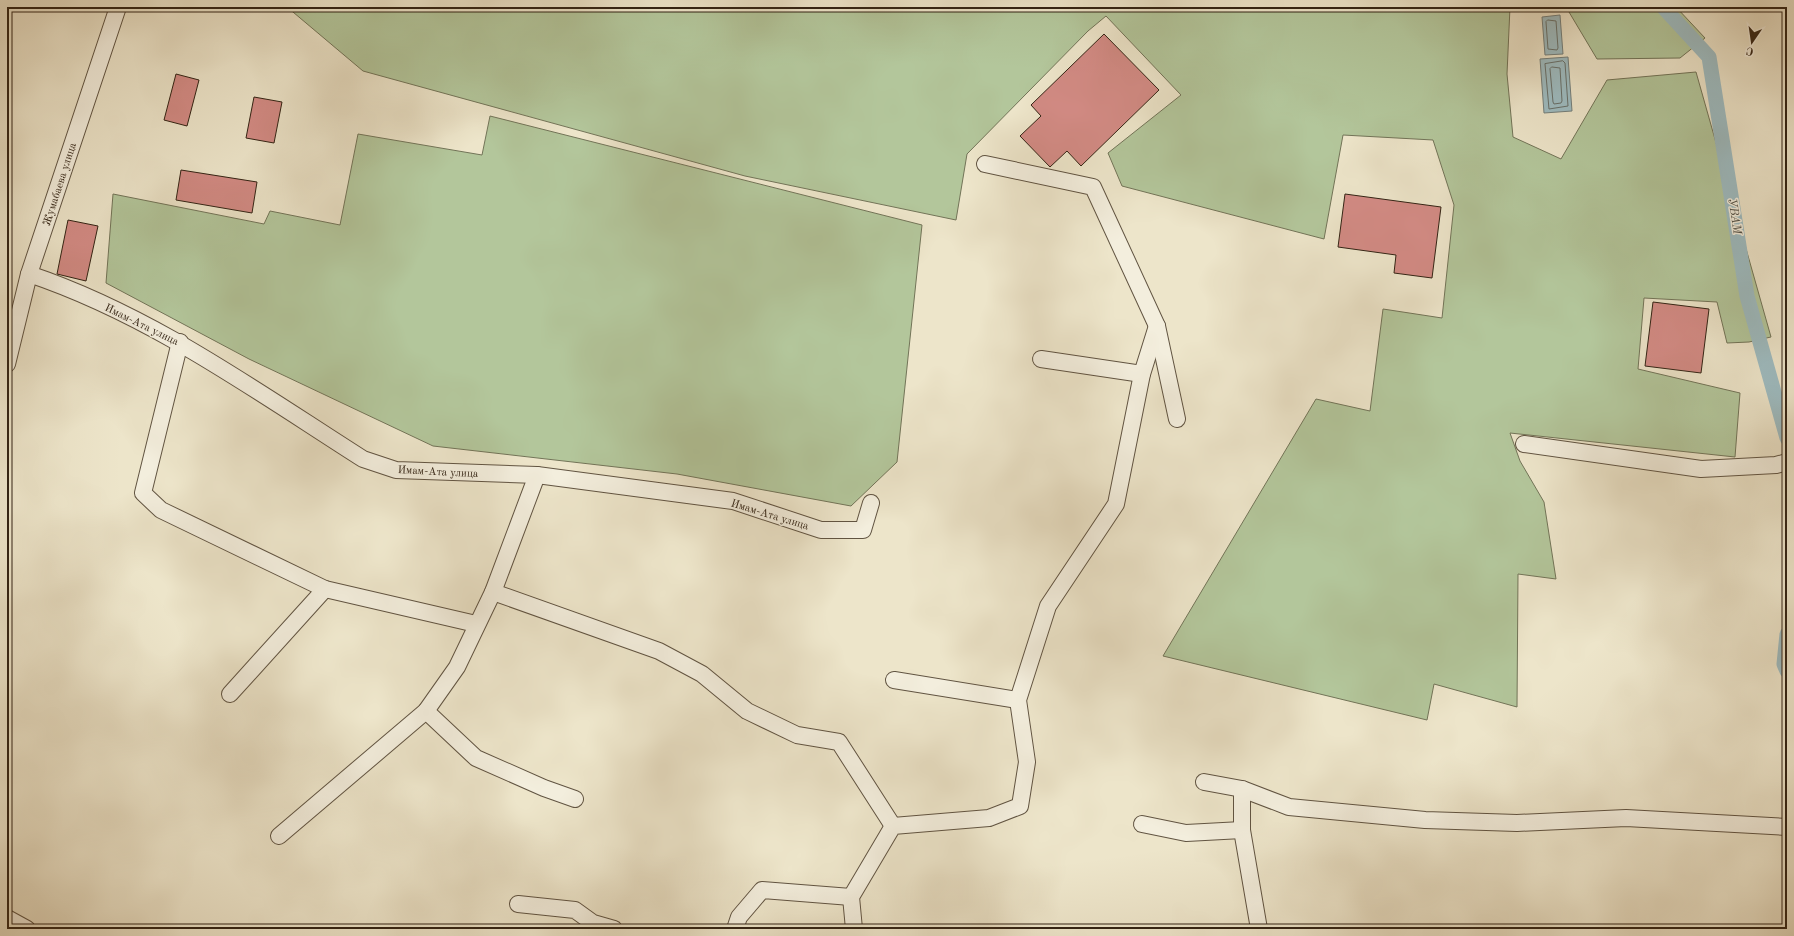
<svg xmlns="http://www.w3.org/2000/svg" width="1794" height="936" font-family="'Old Standard TT',serif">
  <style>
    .green { fill: #b3c69b; stroke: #727458 }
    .water { fill: #9ebcc1; stroke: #737f7c }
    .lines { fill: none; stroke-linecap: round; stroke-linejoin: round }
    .shore { stroke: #68706a; stroke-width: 1 }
    .canal { stroke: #9ebcc1; stroke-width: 15 }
    .building { fill: #d38b85; stroke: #322314 }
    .minor-casing { stroke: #615442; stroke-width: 18 }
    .minor { stroke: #f3eedd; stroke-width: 16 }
    .labels { text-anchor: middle; stroke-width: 3; stroke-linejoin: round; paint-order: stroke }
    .street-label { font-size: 11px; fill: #322314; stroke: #f3eedd }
    .water-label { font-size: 12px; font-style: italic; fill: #525148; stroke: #f3eedd }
  </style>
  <rect width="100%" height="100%" fill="#ede5ca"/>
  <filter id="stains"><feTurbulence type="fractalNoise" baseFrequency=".005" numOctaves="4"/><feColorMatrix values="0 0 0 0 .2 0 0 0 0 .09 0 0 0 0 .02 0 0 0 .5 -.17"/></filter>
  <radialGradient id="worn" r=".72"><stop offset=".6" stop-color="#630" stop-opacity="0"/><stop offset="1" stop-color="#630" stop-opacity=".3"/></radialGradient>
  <g class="green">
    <polygon points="287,7 1510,7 1507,74 1513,137 1561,159 1607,80 1696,72 1771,337 1749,342 1727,343 1717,302 1644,298 1638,369 1740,393 1735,457 1510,433 1520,461 1544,502 1556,579 1518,574 1517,707 1434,684 1427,720 1163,656 1316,399 1370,411 1383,309 1442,318 1454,205 1433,140 1343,135 1324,239 1122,186 1108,153 1181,95 1106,16 1088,31 967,154 956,220 745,176 363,71"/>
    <polygon points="1566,7 1676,7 1705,38 1680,58 1597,59"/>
    <polygon points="490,116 922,225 897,462 851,506 677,474 433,446 249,359 106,283 113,194 264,224 270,211 340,225 358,134 482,155"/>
  </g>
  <g class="water">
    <polygon points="1560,15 1563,54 1545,55 1542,17"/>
    <polygon points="1568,57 1572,111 1544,113 1540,59"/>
  </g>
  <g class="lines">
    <g class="shore">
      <polygon points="1548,20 1556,21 1558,48 1557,50 1548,49 1546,22"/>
      <polygon points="1563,61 1565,63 1568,106 1549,109 1545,64"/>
      <polygon points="1552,67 1560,68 1562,101 1561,103 1554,104 1553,102 1550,69"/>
    </g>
    <g class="canal">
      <polyline points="1663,7 1709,57 1747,296 1787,438"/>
      <polyline points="1787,634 1784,664 1787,671"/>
    </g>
  </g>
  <g class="building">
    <polygon points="1104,34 1159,90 1081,166 1067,151 1050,167 1020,136 1041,116 1031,105"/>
    <polygon points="176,74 199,80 187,126 164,120"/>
    <polygon points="254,97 282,102 274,143 246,138"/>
    <polygon points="181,170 257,182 252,213 176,200"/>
    <polygon points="1345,194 1441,207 1432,278 1394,273 1396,255 1338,247"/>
    <polygon points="68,220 98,226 86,281 57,274"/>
    <polygon points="1653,302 1709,309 1701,373 1645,366"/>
  </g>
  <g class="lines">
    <defs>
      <g id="minor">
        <polyline points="985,164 1093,187 1157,326 1177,419"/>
        <path d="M29,274C151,315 256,391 363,459L396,470L537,475L733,501L821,530H863L871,503"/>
        <polyline points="180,342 143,493 161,510 325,589 476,624"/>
        <polyline points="1041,359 1142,374"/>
        <polyline points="7,364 29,274 118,7"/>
        <polyline points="1524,444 1701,469 1776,465 1787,462"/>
        <polyline points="493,592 659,651 702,674 747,711 797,735 839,742 893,826"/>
        <polyline points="894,680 1018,700"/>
        <polyline points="230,694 325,589"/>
        <polyline points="426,711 476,758 544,788 575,799"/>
        <polyline points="1204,782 1242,789 1289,807 1425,820 1517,823 1626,818 1787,827"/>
        <polyline points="1242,789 1242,830 1259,929"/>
        <polyline points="1142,824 1186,833 1242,830"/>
        <polyline points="279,836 426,711 457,667 493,592 537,475"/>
        <polyline points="518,904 575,910 593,923 614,929"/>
        <polyline points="7,918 27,929"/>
        <polyline points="735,929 739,917 762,890 851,897"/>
        <polyline points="854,929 851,897 893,826 989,818 1020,806 1027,762 1018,700 1048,606 1116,504 1142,374 1157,326"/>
      </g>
    </defs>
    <use href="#minor" class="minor-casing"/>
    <use href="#minor" class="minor"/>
  </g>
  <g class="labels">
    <g class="street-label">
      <text transform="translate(59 184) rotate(-72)" y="4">Жумабаева улица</text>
      <text transform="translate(142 324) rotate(26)" y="4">Имам-Ата улица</text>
      <text transform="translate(438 471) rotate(3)" y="4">Имам-Ата улица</text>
      <text transform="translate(770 514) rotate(17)" y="4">Имам-Ата улица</text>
    </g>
    <g class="water-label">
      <text transform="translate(1735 216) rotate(81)" y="4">УВАМ</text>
    </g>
  </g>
  <rect width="1794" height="936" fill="none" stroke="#ede5ca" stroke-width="24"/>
  <rect x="8" y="8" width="1778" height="920" fill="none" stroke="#322314" stroke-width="2"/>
  <rect x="12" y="12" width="1770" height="912" fill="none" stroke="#322314"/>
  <g transform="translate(1752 42) rotate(193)" stroke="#f3eedd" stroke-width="3" paint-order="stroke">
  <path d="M0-3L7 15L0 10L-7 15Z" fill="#322314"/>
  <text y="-6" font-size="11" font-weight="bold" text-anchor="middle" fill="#322314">С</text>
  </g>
  <rect width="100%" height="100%" filter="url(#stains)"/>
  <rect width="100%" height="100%" fill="url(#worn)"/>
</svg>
